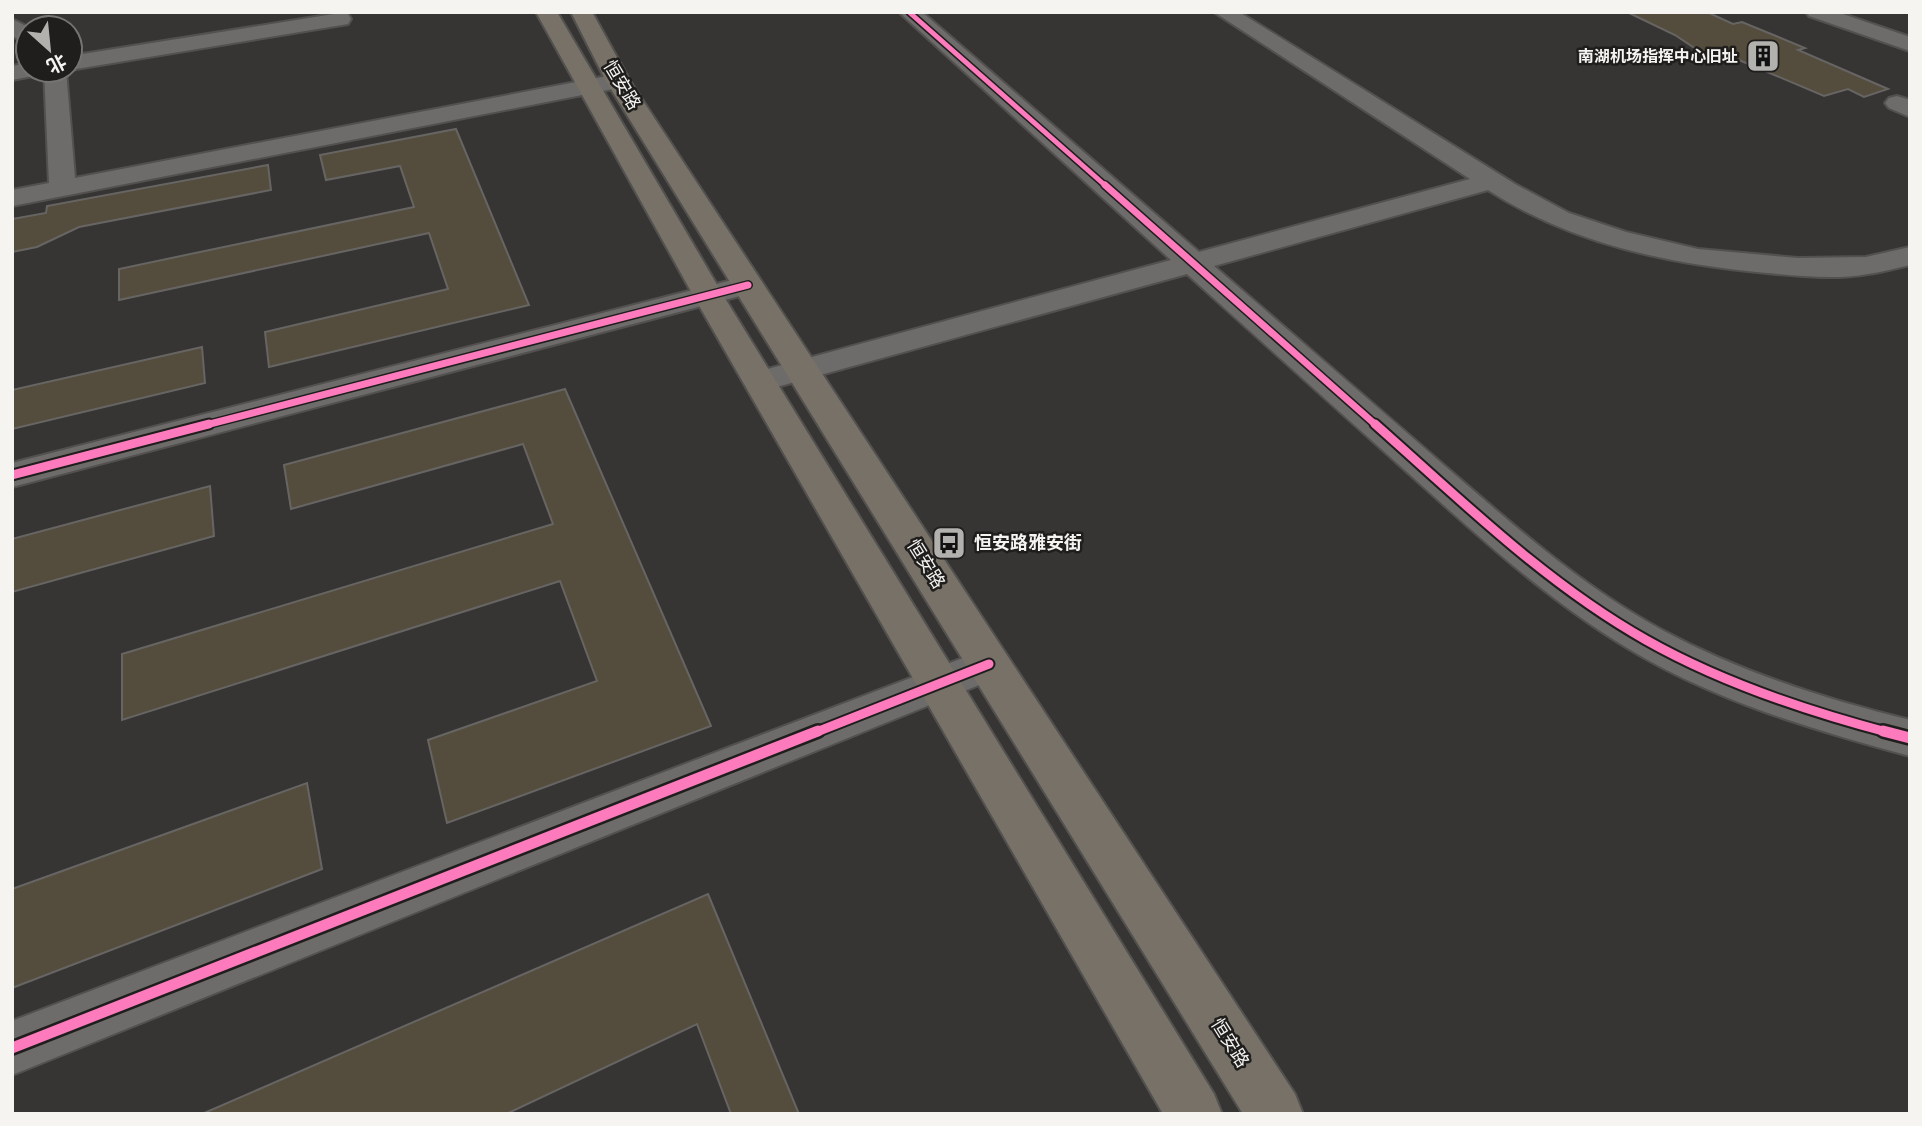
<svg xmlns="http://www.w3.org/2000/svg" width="1922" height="1126" font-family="'PT Serif','Noto Sans SC',serif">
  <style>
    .building { fill: #544d3d; stroke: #676563; stroke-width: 2 }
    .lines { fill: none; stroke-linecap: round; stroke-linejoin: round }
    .minor-casing { stroke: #52514f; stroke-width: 4 }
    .major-casing { stroke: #52514f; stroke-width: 4 }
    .minor { fill: #6e6c6a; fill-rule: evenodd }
    .major { fill: #777167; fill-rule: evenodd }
    .cycleway-far3-casing { stroke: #1f1e1c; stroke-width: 8 }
    .cycleway-far2-casing { stroke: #1f1e1c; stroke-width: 10 }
    .cycleway-far1-casing { stroke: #1f1e1c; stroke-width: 13 }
    .cycleway-casing { stroke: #1f1e1c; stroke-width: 16 }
    .cycleway-far3 { stroke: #fd7abc; stroke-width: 5 }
    .cycleway-far2 { stroke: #fd7abc; stroke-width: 7 }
    .cycleway-far1 { stroke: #fd7abc; stroke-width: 9 }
    .cycleway { stroke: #fd7abc; stroke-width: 11 }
    .labels { text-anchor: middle; stroke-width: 5; stroke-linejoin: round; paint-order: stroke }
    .far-poi-label { font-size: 16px; font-weight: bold; fill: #f5f4f1; stroke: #1f1e1c; text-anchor: end }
    .street-label { font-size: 18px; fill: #f5f4f1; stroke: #1f1e1c }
    .poi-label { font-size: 18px; font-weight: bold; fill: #f5f4f1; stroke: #1f1e1c; text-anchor: start }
  </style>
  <rect width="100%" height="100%" fill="#373533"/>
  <g class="building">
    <polygon points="1627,12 1707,12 1733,24 1742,22 1805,48 1798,50 1888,89 1864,97 1848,89 1824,96 1739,60 1731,61 1702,53 1675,35"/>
    <polygon points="456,129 529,305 269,367 265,332 448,289 429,233 119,300 119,269 414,207 400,166 326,180 320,155"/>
    <polygon points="268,165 271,190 79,227 37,247 12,252 12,219 46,213 47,206"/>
    <polygon points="202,347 205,383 12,429 12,390"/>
    <polygon points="565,389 711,726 447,823 428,740 597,681 560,581 122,720 122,654 553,524 523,444 291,509 284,465"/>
    <polygon points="210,486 214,536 12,592 12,539"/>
    <polygon points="307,783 322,869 12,988 12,889"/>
    <polygon points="708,894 799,1114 731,1114 697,1024 506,1114 202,1114"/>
  </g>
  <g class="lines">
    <defs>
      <g id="minor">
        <path d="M899,12H922L1199,252L1470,179L1214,12H1239L1515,184L1569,213L1626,232L1698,249L1798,258L1866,257L1910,247V265C1896,268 1882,272 1868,274C1836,280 1799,276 1767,273C1669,264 1572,244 1488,190L1214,266C1289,331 1364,395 1438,460C1509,521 1579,585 1662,630C1740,672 1824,699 1910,720V756C1814,730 1715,701 1629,649C1547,600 1477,535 1407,472C1333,406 1260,340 1187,274L773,388L761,391L749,388L745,381L749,374L1171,260Z"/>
        <polygon points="1806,12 1837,12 1910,37 1910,51 1809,16"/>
        <polygon points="340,13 348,14 351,19 348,24 70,70 70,56"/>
        <polygon points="12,19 30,28 28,44 12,36"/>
        <polygon points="28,63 28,70 41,70 38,75 12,80 12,66"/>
        <polygon points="44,70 66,70 75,178 618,74 626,76 630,81 626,86 618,88 12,206 12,190 49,183"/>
        <polygon points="1897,96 1910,100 1910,117 1889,108 1885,103 1889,98"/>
        <polygon points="748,276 759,279 763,285 759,291 12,487 12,463"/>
        <polygon points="989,648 1004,653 1010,664 1004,675 12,1075 12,1021"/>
      </g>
      <g id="major">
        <polygon points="536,12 557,12 723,295 1214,1094 1222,1114 1163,1114 693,295"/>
        <polygon points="571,12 592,12 630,81 1295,1094 1303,1114 1243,1114 606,81"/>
      </g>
    </defs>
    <use href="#minor" class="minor-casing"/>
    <use href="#major" class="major-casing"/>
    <use href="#minor" class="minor"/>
    <use href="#major" class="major"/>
    <defs>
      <polyline id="cycleway-far3" points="909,12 1107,187"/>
      <g id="cycleway-far2">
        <polyline points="1105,185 1377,426"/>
        <polyline points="202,426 748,285"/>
      </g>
      <g id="cycleway-far1">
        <path d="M1375,424C1461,500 1545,583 1646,640C1722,683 1806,711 1890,733"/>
        <polyline points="12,475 209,424"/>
        <polyline points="814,733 989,664"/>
      </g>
      <g id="cycleway">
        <polyline points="1883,731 1910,738"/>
        <polyline points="12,1048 818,731"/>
      </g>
    </defs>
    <use href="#cycleway-far3" class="cycleway-far3-casing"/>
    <use href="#cycleway-far2" class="cycleway-far2-casing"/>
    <use href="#cycleway-far1" class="cycleway-far1-casing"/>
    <use href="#cycleway" class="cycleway-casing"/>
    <use href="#cycleway-far3" class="cycleway-far3"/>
    <use href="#cycleway-far2" class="cycleway-far2"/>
    <use href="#cycleway-far1" class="cycleway-far1"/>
    <use href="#cycleway" class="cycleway"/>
  </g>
  <defs>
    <symbol id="building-square" viewBox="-11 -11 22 22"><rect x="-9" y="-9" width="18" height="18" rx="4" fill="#b2b1ae" stroke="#1f1e1c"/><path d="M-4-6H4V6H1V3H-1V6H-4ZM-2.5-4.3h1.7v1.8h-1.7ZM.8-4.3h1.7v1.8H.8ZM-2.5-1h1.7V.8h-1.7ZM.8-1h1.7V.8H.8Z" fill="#111"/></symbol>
    <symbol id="bus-square" viewBox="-11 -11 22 22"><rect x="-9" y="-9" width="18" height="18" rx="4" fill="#b2b1ae" stroke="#1f1e1c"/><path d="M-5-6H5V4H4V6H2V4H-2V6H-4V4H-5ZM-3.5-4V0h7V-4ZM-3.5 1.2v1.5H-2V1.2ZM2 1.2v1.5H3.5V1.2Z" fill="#111"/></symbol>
  </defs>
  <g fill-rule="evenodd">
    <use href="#building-square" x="1744" y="37" width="38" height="38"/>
    <use href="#bus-square" x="930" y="524" width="38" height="38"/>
  </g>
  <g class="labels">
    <g class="far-poi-label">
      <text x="1738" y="62">南湖机场指挥中心旧址</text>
    </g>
    <g class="street-label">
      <text transform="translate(622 85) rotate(59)" y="6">恒安路</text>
      <text transform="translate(926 564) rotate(58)" y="6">恒安路</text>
      <text transform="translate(1230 1043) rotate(58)" y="6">恒安路</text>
    </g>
    <g class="poi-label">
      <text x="974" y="549">恒安路雅安街</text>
    </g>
  </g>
  <rect width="1922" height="1126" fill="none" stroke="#f5f4f1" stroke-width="28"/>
  <g transform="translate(49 49) rotate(153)"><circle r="33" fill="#1f1e1c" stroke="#757471" stroke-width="2"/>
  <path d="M0-5L12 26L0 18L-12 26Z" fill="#b2b1ae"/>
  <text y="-10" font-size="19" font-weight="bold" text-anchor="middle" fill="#f5f4f1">北</text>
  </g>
</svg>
